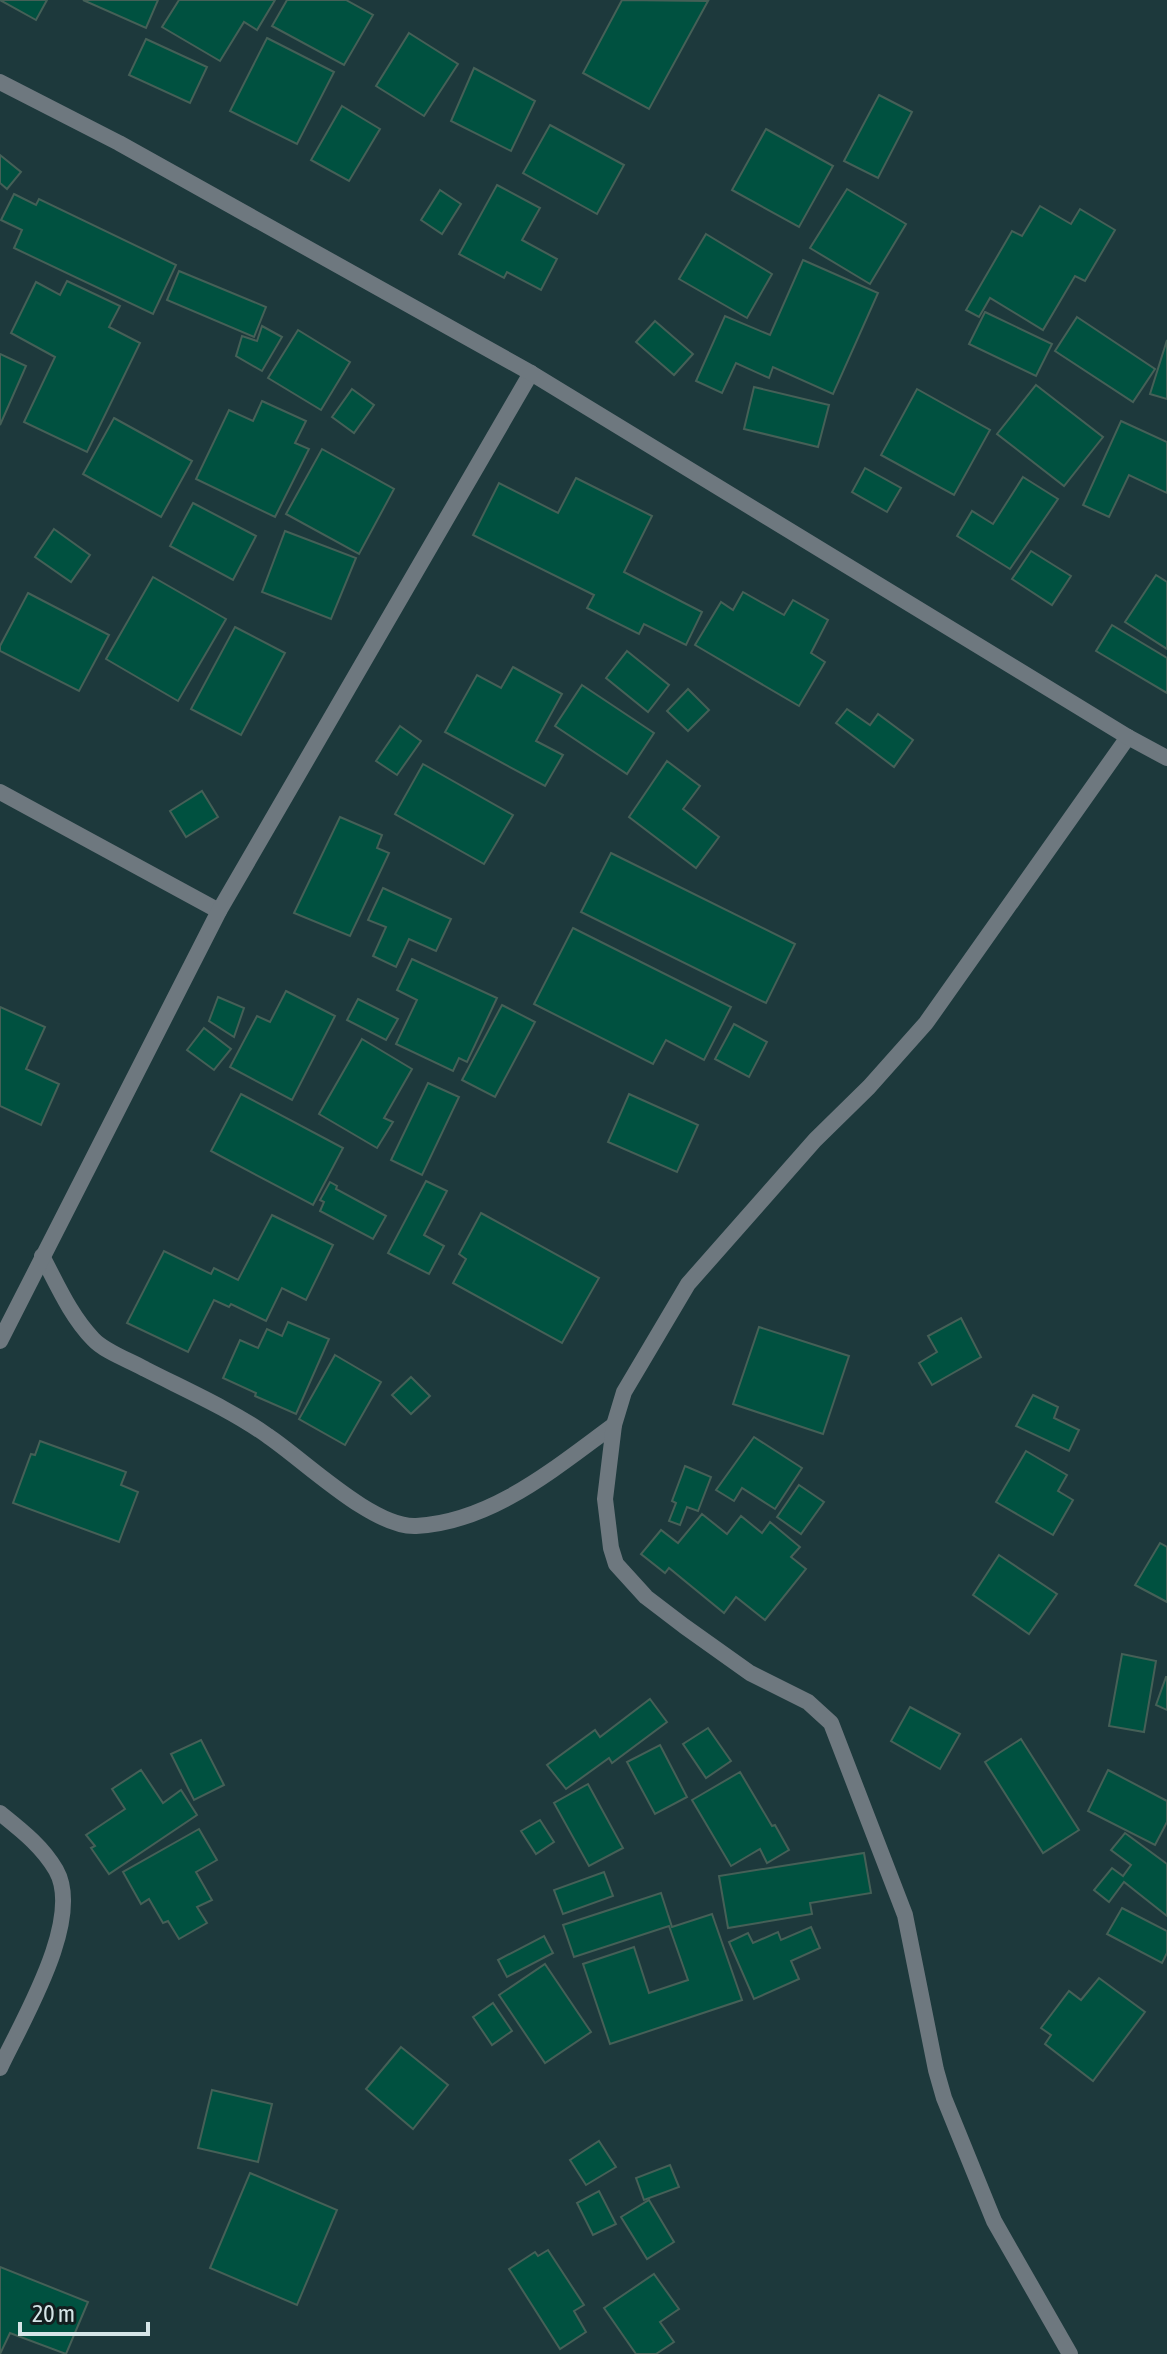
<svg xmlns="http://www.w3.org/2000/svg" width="1167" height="2354" font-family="'Asap Condensed',sans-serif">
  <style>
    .building { fill: #005140; stroke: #456057; stroke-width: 2 }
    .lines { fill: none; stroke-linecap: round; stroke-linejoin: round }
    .minor { stroke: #6e787f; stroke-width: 16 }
    .tertiary { stroke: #6e787f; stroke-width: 16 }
  </style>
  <rect width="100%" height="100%" fill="#1d393c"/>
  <g class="building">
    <polygon points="0,0 47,0 36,20"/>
    <polygon points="83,0 158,0 146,28"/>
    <polygon points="179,0 275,0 257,30 244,22 220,61 162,27"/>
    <polygon points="287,0 346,0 373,15 344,65 272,26"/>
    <polygon points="622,0 708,1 649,109 583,73"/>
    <polygon points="409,33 458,64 424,116 376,86"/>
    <polygon points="267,38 334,72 297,144 230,111"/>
    <polygon points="146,39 207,67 190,103 129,75"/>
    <polygon points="474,68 535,101 511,151 451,121"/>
    <polygon points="879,95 912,112 878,178 844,161"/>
    <polygon points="342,106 380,129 349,181 311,160"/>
    <polygon points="550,125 624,165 597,214 523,173"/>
    <polygon points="766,129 833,166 799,227 732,190"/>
    <polygon points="0,155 21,172 7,189 0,183"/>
    <polygon points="497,185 540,208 522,240 557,259 541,290 507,272 504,278 459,254"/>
    <polygon points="847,189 906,224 870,284 810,248"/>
    <polygon points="440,190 461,204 442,234 421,220"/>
    <polygon points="14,194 36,205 39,199 176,265 153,314 14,248 22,230 1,220"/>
    <polygon points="1040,206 1071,224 1080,209 1115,230 1085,281 1075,276 1043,330 990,298 979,317 966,310 1012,231 1022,236"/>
    <polygon points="706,234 772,274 747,318 679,279"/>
    <polygon points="803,260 878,293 833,394 773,367 769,378 736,363 722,393 696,381 725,316 770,335"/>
    <polygon points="179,271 266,307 254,337 167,300"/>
    <polygon points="67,281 120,306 109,327 140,343 87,452 24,422 55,357 11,333 36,282 60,295"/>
    <polygon points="985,312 1052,344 1036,376 969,344"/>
    <polygon points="1077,317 1155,369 1133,402 1055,351"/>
    <polygon points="655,321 693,354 674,375 636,342"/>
    <polygon points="262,326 282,337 262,371 236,356 242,336 257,341"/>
    <polygon points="298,330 350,362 321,410 268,378"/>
    <polygon points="1167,340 1167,399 1150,394"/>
    <polygon points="0,354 26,366 0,425"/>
    <polygon points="1036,385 1103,437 1064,486 997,434"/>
    <polygon points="754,387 829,405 818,447 744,429"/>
    <polygon points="352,389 374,405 354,433 332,417"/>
    <polygon points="917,389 990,430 954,495 881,455"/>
    <polygon points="262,401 306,421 295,443 309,449 275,517 196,479 229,410 253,421"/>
    <polygon points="114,418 192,461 161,517 83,474"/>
    <polygon points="1121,421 1167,442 1167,493 1129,475 1109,517 1083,505"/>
    <polygon points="322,449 394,489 359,554 286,514"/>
    <polygon points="865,468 901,488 887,512 852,492"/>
    <polygon points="1023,477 1058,499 1010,569 957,536 972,511 993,524"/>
    <polygon points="576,478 652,516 624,572 702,612 686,645 644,624 639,634 587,608 594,595 473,535 499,483 558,513"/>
    <polygon points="193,503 256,536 233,580 170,546"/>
    <polygon points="54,529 90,555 71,582 35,557"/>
    <polygon points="285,531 356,558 331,619 262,592"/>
    <polygon points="1031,551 1071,576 1052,605 1012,579"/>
    <polygon points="1156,575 1167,582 1167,649 1125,622"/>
    <polygon points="153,577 226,619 178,701 106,659"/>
    <polygon points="743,592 784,615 793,600 828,620 811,653 825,662 799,706 695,645 721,602 733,610"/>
    <polygon points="28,593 109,635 79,691 0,651 0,646"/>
    <polygon points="1112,625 1167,658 1167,693 1096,651"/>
    <polygon points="235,627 285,653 241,735 191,709"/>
    <polygon points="627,651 669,685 648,712 606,678"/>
    <polygon points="513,667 562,694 536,741 563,755 545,786 445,732 477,675 501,688"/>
    <polygon points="582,685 654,733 627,774 555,726"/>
    <polygon points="688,689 709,710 688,731 667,711"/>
    <polygon points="847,709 870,725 878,714 913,740 894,767 836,723"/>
    <polygon points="400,726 421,741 397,775 376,761"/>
    <polygon points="667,761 700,786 683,809 719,837 696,868 629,817"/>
    <polygon points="423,764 513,815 484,864 395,814"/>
    <polygon points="202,791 218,817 186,837 170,811"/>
    <polygon points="340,817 382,835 377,848 389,853 350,936 294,913"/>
    <polygon points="611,853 795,944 766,1003 581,912"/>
    <polygon points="383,888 451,919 436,951 409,939 396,967 373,956 386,927 368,920"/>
    <polygon points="573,928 731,1007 704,1060 666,1040 653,1064 534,1004"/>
    <polygon points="412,959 497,998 467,1062 459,1058 453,1071 396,1044 417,1000 397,990"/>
    <polygon points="286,991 335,1016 292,1100 230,1067 257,1016 270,1022"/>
    <polygon points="218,997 244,1008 234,1037 209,1021"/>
    <polygon points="358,999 398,1019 386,1040 347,1020"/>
    <polygon points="502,1005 535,1022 495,1097 462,1080"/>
    <polygon points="0,1007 45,1027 26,1069 59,1084 41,1125 0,1106"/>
    <polygon points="734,1024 767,1042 749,1077 715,1059"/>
    <polygon points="204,1028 231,1049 214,1070 187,1050"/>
    <polygon points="362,1039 412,1069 384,1118 393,1122 377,1148 319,1114"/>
    <polygon points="428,1083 459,1097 422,1175 391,1160"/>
    <polygon points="241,1094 343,1148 313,1205 211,1151"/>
    <polygon points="629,1094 698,1125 677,1172 608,1142"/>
    <polygon points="426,1181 447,1191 424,1235 444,1246 429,1274 388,1253"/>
    <polygon points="330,1182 337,1186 336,1189 386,1216 373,1239 320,1211 324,1202 320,1200"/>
    <polygon points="481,1213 599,1278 562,1343 453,1283 466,1259 459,1254"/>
    <polygon points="272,1215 333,1245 306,1300 282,1288 266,1321 231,1304 229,1307 214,1300 188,1352 127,1323 164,1251 211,1274 214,1268 238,1280"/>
    <polygon points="961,1318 981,1357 932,1385 919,1363 937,1352 928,1336"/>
    <polygon points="288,1322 329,1339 296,1414 255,1396 256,1393 223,1378 240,1340 258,1348 267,1329 282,1336"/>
    <polygon points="759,1327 849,1356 823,1434 733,1404"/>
    <polygon points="335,1355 381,1382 345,1445 299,1419"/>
    <polygon points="411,1377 430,1396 411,1414 392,1395"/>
    <polygon points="1033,1395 1058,1407 1054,1418 1079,1430 1069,1451 1016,1426"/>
    <polygon points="754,1437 802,1468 775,1509 742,1488 734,1501 716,1490"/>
    <polygon points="40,1441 126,1472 121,1485 138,1492 119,1542 13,1503 31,1454 35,1455"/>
    <polygon points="1026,1451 1067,1475 1058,1491 1073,1500 1053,1535 996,1502"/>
    <polygon points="685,1466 711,1477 698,1511 687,1507 680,1525 669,1521 676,1503 672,1501"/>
    <polygon points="799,1485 824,1502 801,1534 777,1517"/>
    <polygon points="702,1514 727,1534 741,1516 762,1533 770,1522 800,1547 791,1557 806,1569 765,1620 736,1597 724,1613 669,1568 665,1573 641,1554 661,1530 678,1543"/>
    <polygon points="1160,1543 1167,1547 1167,1602 1135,1585"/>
    <polygon points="999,1555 1057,1594 1029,1634 973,1595"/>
    <polygon points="1122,1654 1156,1661 1144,1732 1109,1726"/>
    <polygon points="1166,1677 1167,1677 1167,1710 1156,1705"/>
    <polygon points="650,1699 667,1722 612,1763 609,1758 566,1789 547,1765 595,1730 600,1737"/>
    <polygon points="910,1707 960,1734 940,1769 891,1741"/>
    <polygon points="708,1728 731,1761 706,1778 683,1744"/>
    <polygon points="1021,1739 1079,1830 1043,1853 985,1762"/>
    <polygon points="201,1740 224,1785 194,1800 171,1754"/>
    <polygon points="660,1745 687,1797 655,1814 627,1762"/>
    <polygon points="141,1770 163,1803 181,1790 197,1815 109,1874 91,1848 95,1846 86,1835 125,1809 112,1789"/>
    <polygon points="1108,1770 1167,1801 1167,1822 1155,1845 1088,1811"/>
    <polygon points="740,1772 772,1826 775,1825 789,1850 767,1863 760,1849 731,1866 692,1800"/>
    <polygon points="588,1784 623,1848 589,1866 554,1803"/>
    <polygon points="540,1820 554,1842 536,1854 521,1831"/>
    <polygon points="199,1829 217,1860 196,1872 212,1900 197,1907 207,1923 179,1939 168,1921 163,1923 149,1899 141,1904 123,1872"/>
    <polygon points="1125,1833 1167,1864 1167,1916 1124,1882 1109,1902 1094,1890 1112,1868 1123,1876 1131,1865 1111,1850"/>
    <polygon points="864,1853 871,1893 810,1903 812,1914 728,1928 719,1876"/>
    <polygon points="604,1872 613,1896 563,1914 554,1890"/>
    <polygon points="661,1893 672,1927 712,1914 742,2000 610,2044 583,1964 634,1947 649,1993 688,1980 669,1926 574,1957 563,1925"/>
    <polygon points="1122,1908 1167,1931 1167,1953 1162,1963 1107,1934"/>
    <polygon points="811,1927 820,1948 791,1961 799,1979 754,1999 729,1942 748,1933 753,1943 778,1932 781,1940"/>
    <polygon points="544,1936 553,1953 507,1977 498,1960"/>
    <polygon points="545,1964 591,2032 545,2063 499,1995"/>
    <polygon points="1099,1978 1145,2012 1093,2081 1045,2044 1051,2035 1041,2028 1069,1991 1081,2000"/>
    <polygon points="493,2003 512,2031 492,2045 473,2017"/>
    <polygon points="401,2047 448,2085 413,2129 366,2089"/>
    <polygon points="212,2090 272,2104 258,2162 198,2148"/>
    <polygon points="599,2141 616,2167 586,2185 570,2160"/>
    <polygon points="670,2165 679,2187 644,2200 636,2178"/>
    <polygon points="250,2173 337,2210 297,2305 210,2268"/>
    <polygon points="599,2191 616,2224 593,2235 577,2203"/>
    <polygon points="649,2200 674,2242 647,2259 621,2217"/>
    <polygon points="548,2250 584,2305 574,2311 586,2332 560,2349 509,2269 535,2252 538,2256"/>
    <polygon points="0,2267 88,2302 66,2354 10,2333 0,2354"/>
    <polygon points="654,2274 679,2309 660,2322 674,2342 656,2354 636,2354 604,2308"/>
  </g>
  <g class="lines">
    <g class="minor">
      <polyline points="0,792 219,911"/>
      <path d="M42,1256C57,1284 70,1315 93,1339C105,1352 129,1360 145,1369C186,1390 230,1409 268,1436C305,1461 373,1528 416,1526C492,1522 555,1468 614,1425"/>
      <polyline points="0,1341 219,911 531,373"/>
      <path d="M0,1813C21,1830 42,1846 56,1870C84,1919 22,2021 0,2068"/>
      <polyline points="1070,2354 994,2221 944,2098 936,2070 905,1915 831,1723 808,1702 750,1673 684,1626 646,1597 616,1564 611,1548 605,1499 614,1425 624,1392 688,1284 815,1140 869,1087 926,1023 1128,737"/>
    </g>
    <polyline class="tertiary" points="0,82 119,143 531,373 1128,737 1167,758"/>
  </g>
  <path d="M20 2322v12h128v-12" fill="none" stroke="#d5e5e7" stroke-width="4"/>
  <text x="32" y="2322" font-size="24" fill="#d5e5e7" stroke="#121e1f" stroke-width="6" paint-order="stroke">20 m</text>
</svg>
